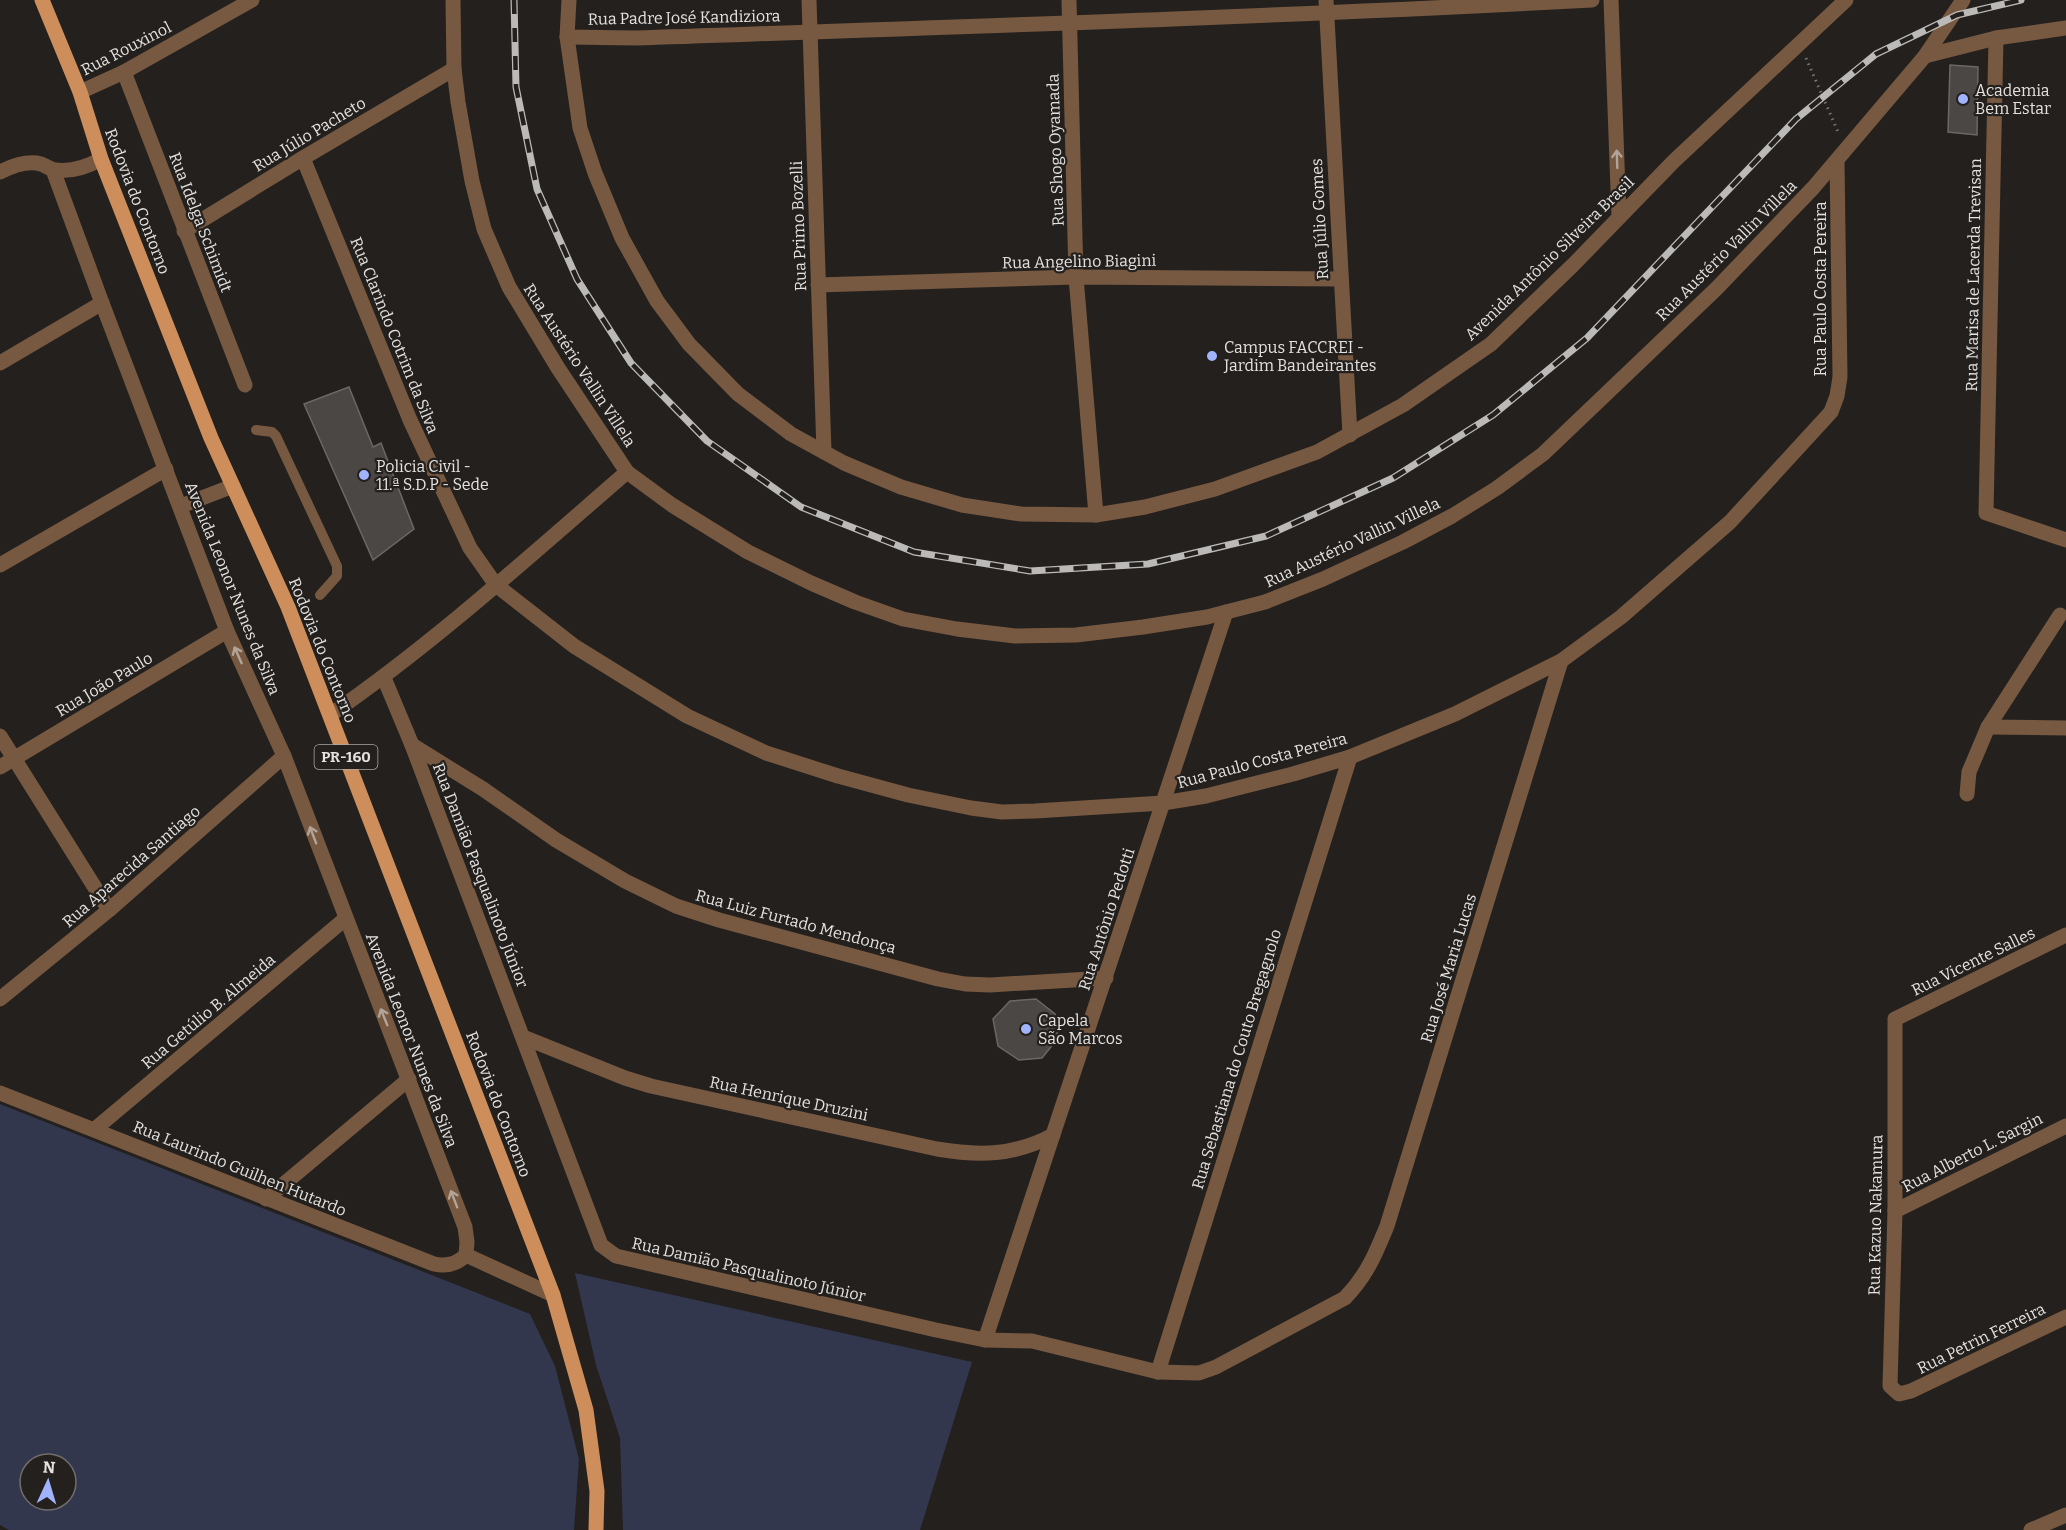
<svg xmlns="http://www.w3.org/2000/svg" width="2066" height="1530" font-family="Bitter,serif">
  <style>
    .green { fill: #32374e; fill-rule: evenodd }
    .building { fill: #4b4744; stroke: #6b6764; stroke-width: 1.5 }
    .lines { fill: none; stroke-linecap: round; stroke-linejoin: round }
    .path { stroke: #7a7775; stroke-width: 3; stroke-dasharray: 1.5 4.5; stroke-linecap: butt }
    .lane { stroke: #775840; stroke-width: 10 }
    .street { stroke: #775840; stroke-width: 15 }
    .primary { stroke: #ce8e5b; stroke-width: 15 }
    .rail-casing { stroke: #bcbab8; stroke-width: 7 }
    .rail { stroke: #23201d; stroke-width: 4.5; stroke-dasharray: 14; stroke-linecap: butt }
    .oneway { stroke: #b3a498 }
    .poi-dot { fill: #a1b3fd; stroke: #23201d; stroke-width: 2 }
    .labels { text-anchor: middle; stroke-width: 4.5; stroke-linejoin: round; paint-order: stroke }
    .shield { fill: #23201d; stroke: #aaa8a6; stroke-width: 1.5 }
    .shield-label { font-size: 15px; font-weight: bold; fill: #e4e2e0 }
    .street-label { font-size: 16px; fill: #e4e2e0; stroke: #23201d }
    .poi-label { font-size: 16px; fill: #e4e2e0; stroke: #23201d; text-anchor: start }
  </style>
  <rect width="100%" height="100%" fill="#23201d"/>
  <g class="green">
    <path d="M0,1104L530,1314L555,1366L579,1459L574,1530H9L0,1525ZM30,1464H66V1500H30Z"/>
    <polygon points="575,1273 972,1362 920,1530 623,1530 620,1438 596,1365"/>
  </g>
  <g class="building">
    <polygon points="1950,65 1978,67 1977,135 1948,132"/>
    <polygon points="349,387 373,447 381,443 414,529 373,560 304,404"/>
    <polygon points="1036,999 1055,1014 1058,1038 1042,1058 1019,1060 998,1046 993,1019 1010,1001"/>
  </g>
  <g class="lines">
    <polyline class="path" points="1806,58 1838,132"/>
    <polyline class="lane" points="256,430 272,432 276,436 337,566 337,576 320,595"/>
    <g class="street">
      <polyline points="453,0 454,69 458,102 472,181 484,229 509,287 558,368 627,472 672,505 748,552 811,583 855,602 903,619 957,629 1015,636 1076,635 1143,627 1207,617 1265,602 1323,579 1403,542 1452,516 1497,488 1543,454 1716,289 1813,188 1925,56 1963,0"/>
      <polyline points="569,0 567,37 580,128 595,173 622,238 657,301 689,344 738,394 791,434 844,463 901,487 962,505 1021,514 1096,515 1145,507 1215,489 1317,452 1403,405 1491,344 1573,265 1674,161 1846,0"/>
      <polyline points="809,0 824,452"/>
      <polyline points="1069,0 1076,277 1096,515"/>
      <polyline points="1326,0 1350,435"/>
      <polyline points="1611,0 1619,217"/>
      <path d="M567,37L635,38C954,27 1273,17 1592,0"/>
      <polyline points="1996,38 1986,513 2066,540"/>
      <polyline points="1925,56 1996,38 2066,28"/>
      <polyline points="124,72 245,385"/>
      <polyline points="80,92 124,72 252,0"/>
      <polyline points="303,158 410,420 470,548 496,585 574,646 687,716 766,753 838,776 908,795 971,808 1002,812 1035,811 1163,803 1206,796 1293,774 1350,757 1455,714 1561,661 1621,617 1730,522 1831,412 1837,396 1840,377 1837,160"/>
      <polyline points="53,170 102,303 227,631 284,756 465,1227 467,1242 466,1255"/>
      <path d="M0,172C12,166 27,160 41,164C46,166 50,169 55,170C71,172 87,167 101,159"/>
      <polyline points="184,231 303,158 454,69"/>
      <polyline points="818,285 1076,277 1340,279"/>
      <polyline points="0,363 102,303"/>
      <polyline points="181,506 233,486"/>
      <polyline points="0,565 166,469"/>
      <path d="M384,678L412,745L601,1245L616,1256L936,1330L985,1340L1032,1341L1158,1372L1199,1373L1216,1367L1345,1298C1367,1275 1375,1255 1387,1226L1561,661"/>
      <path d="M330,715C435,642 530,556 627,472"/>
      <polyline points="1988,727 2066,728"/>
      <polyline points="0,736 109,910"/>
      <polyline points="412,745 483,789 556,840 625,881 676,906 719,920 938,979 965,984 990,985 1106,978"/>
      <polyline points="0,767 227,631"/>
      <polyline points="1967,794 1969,772 1988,727 2060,615"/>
      <polyline points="2066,935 1895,1019 1895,1211 1890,1386 1899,1394 1911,1391 2066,1317"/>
      <polyline points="0,999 109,910 284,756"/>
      <path d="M523,1037L625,1078L651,1086L937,1149C979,1156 1014,1156 1053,1135"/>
      <path d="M0,1093L434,1264C447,1267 457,1264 466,1255"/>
      <polyline points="95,1129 345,919"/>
      <polyline points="266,1199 409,1079"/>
      <polyline points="1895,1211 2066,1126"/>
      <polyline points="466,1255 553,1295"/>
      <polyline points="985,1340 1226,612"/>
      <polyline points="1158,1372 1350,757"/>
      <polyline points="2031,1530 2066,1515"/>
    </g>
    <polyline class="primary" points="42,0 80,92 101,159 211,438 288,607 553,1295 586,1410 597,1491 596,1530"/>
    <defs>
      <polyline id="rail" points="514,0 516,87 537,189 577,279 631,363 707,441 801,507 914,552 1030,571 1148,564 1266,536 1393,478 1493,415 1587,338 1796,119 1876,54 1957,15 2021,0"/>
    </defs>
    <use href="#rail" class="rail-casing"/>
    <use href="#rail" class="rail"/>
  </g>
  <defs><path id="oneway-shaft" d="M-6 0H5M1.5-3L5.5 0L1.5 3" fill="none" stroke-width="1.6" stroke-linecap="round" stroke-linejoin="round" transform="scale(1.5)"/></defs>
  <g class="oneway">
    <use href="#oneway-shaft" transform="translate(1617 159) rotate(-92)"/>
    <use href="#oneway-shaft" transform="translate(238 655) rotate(-114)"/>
    <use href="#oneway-shaft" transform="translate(313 835) rotate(-111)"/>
    <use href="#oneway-shaft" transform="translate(384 1017) rotate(-112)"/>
    <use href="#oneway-shaft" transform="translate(454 1199) rotate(-111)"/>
  </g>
  <g class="poi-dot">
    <circle cx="1963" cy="99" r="6"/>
    <circle cx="1212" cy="356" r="6"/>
    <circle cx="364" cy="475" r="6"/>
    <circle cx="1026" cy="1029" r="6"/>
  </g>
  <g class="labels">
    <rect class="shield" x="314.5" y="745" width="63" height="24" rx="4.5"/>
    <g class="shield-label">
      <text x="346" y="762">PR-160</text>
    </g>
    <g class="street-label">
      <text transform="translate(684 17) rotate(-1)" y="6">Rua Padre José Kandiziora</text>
      <text transform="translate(126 48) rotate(-27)" y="6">Rua Rouxinol</text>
      <text transform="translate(309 134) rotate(-31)" y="6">Rua Júlio Pacheto</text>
      <text transform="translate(1055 150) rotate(-92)" y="6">Rua Shogo Oyamada</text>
      <text transform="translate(138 201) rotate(69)" y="6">Rodovia do Contorno</text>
      <text transform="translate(1319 219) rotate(-93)" y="6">Rua Júlio Gomes</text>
      <text transform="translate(201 222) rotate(69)" y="6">Rua Idelga Schimidt</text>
      <text transform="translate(798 226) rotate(-92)" y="6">Rua Primo Bozelli</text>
      <text transform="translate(1726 250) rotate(-45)" y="6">Rua Austério Vallin Villela</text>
      <text transform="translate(1549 258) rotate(-44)" y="6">Avenida Antônio Silveira Brasil</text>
      <text transform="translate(1079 261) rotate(-1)" y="6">Rua Angelino Biagini</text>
      <text transform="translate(1973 275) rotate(-89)" y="6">Rua Marisa de Lacerda Trevisan</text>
      <text transform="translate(1820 289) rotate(-90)" y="6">Rua Paulo Costa Pereira</text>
      <text transform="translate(395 335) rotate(68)" y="6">Rua Clarindo Cotrim da Silva</text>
      <text transform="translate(580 365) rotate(57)" y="6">Rua Austério Vallin Villela</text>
      <text transform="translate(1352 542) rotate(-25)" y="6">Rua Austério Vallin Villela</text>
      <text transform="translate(233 588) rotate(68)" y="6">Avenida Leonor Nunes da Silva</text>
      <text transform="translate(323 650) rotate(68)" y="6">Rodovia do Contorno</text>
      <text transform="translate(104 684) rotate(-31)" y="6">Rua João Paulo</text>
      <text transform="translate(1262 760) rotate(-15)" y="6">Rua Paulo Costa Pereira</text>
      <text transform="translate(131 866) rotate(-41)" y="6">Rua Aparecida Santiago</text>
      <text transform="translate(481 875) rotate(69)" y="6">Rua Damião Pasqualinoto Júnior</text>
      <text transform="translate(1106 919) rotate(-72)" y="6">Rua Antônio Pedotti</text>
      <text transform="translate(796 921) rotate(15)" y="6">Rua Luiz Furtado Mendonça</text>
      <text transform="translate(1973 961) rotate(-26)" y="6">Rua Vicente Salles</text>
      <text transform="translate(1448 968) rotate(-73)" y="6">Rua José Maria Lucas</text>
      <text transform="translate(208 1011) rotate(-40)" y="6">Rua Getúlio B. Almeida</text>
      <text transform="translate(412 1040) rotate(69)" y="6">Avenida Leonor Nunes da Silva</text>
      <text transform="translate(1236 1059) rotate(-73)" y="6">Rua Sebastiana do Couto Bregagnolo</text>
      <text transform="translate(789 1098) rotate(12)" y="6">Rua Henrique Druzini</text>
      <text transform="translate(499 1104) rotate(69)" y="6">Rodovia do Contorno</text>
      <text transform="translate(1972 1152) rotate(-27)" y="6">Rua Alberto L. Sargin</text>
      <text transform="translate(240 1168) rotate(22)" y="6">Rua Laurindo Guilhen Hutardo</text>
      <text transform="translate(1875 1215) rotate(-89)" y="6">Rua Kazuo Nakamura</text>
      <text transform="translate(749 1269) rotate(13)" y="6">Rua Damião Pasqualinoto Júnior</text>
      <text transform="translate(1981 1338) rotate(-26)" y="6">Rua Petrin Ferreira</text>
    </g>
    <g class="poi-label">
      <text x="1975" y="96">Academia<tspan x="1975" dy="18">Bem Estar</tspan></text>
      <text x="1224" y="353">Campus FACCREI -<tspan x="1224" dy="18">Jardim Bandeirantes</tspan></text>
      <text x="376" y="472">Policia Civil -<tspan x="376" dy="18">11.ª S.D.P - Sede</tspan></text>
      <text x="1038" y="1026">Capela<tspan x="1038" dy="18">São Marcos</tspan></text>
    </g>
  </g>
  <g transform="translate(48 1482) rotate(4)"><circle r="28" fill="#23201d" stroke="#706e6b" stroke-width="1.5"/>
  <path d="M0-4.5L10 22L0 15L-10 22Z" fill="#a1b3fd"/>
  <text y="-9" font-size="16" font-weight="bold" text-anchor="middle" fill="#e4e2e0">N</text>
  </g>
</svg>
